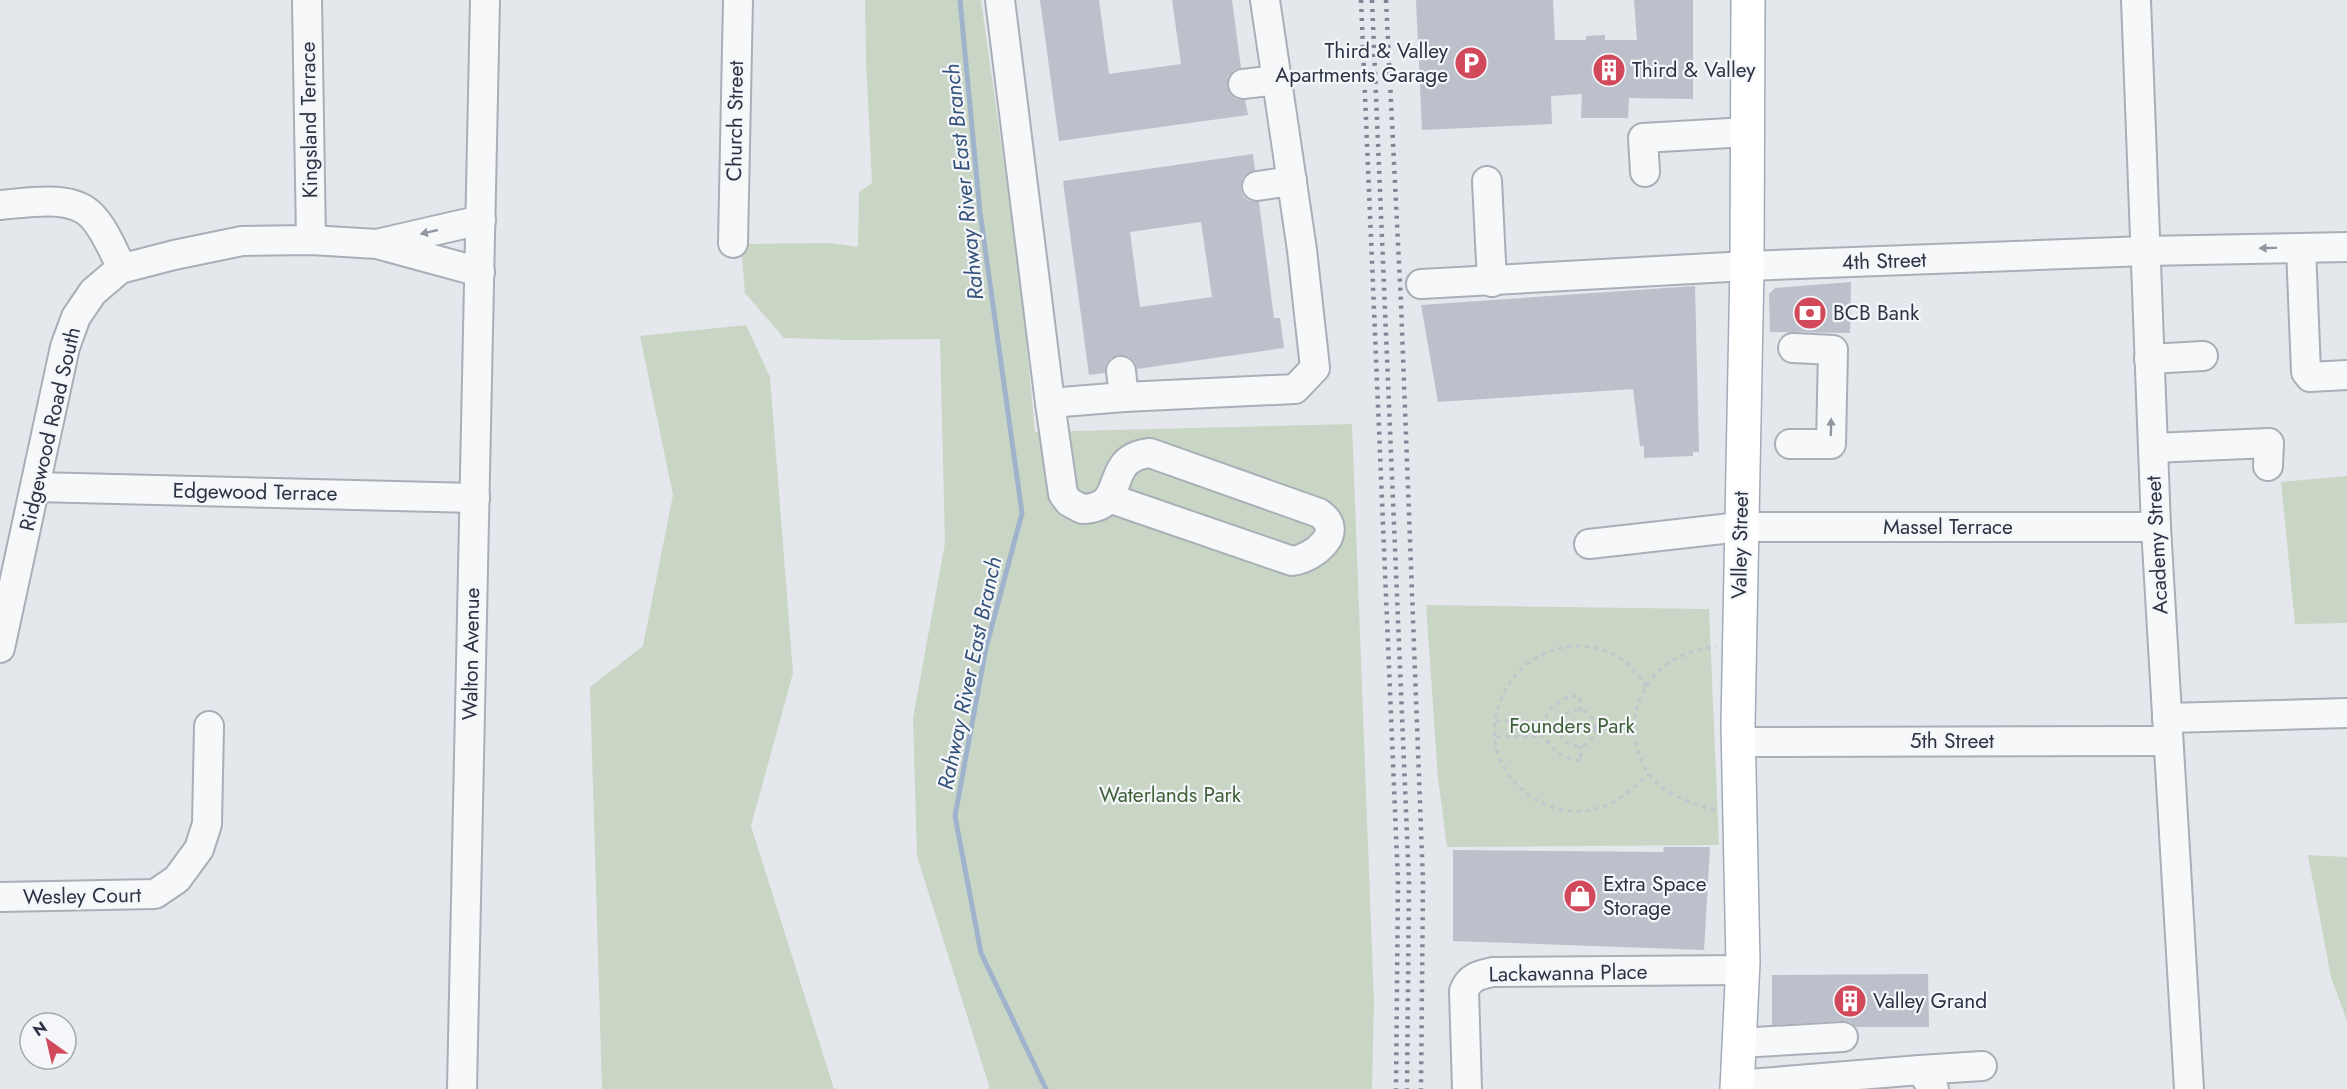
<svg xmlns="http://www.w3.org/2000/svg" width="2347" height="1089" font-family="Jost,sans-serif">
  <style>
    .green { fill: #c9d6c5 }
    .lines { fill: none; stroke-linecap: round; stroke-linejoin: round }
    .stream { stroke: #9fb4cc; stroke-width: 5 }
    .building { fill: #bbc0ca; fill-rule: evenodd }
    .minor-casing { stroke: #a9aeb7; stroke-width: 32 }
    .major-casing { stroke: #a3abb8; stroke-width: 36 }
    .path { stroke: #c2c5cb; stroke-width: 3; stroke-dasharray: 4.5 4.5; stroke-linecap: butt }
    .minor { stroke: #f7f8fa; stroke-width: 28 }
    .major { stroke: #fff; stroke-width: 33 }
    .rail { stroke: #7d8696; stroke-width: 4.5; stroke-dasharray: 3 6; stroke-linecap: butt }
    .oneway { fill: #9196a0 }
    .labels { text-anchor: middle; stroke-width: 4.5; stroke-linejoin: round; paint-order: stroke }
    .poi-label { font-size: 21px; fill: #2b3445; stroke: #f4f6f9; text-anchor: start }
    .street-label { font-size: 21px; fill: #2b3445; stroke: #f4f6f9 }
    .park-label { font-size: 21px; fill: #3f6138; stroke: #f4f6f9 }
    .water-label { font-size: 22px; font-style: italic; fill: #34527a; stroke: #f4f6f9 }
  </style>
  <rect width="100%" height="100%" fill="#e4e7ec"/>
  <g class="green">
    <polygon points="865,0 981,0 1021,285 1035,432 1352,424 1374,1003 1372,1089 990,1089 917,856 913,718 945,543 940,339 849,340 784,338 745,293 741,244 830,243 858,247 859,192 872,183 866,61"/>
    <polygon points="746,325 770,377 793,673 751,826 834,1089 602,1089 590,687 643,646 673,495 640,336"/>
    <polygon points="2347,476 2347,623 2295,624 2281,482"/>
    <polygon points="1426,605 1709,609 1719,845 1447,847 1438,778"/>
    <polygon points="2308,855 2347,857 2347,1021 2331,977"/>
  </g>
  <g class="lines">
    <polyline class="stream" points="960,0 980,212 1022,513 986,648 955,816 981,953 1046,1089"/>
  </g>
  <g class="building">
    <polygon points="1040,0 1099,0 1109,74 1181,64 1172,0 1232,0 1241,68 1234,70 1228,77 1227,86 1230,94 1236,99 1245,100 1248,115 1059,141"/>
    <polygon points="1416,0 1553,0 1555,40 1586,40 1586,36 1605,35 1605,40 1637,40 1634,0 1693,0 1693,99 1629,98 1628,118 1581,118 1582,94 1551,96 1552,124 1422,130"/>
    <path d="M1253,154L1255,170L1247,173L1242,179L1241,189L1244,197L1250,201L1259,202L1274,318H1280L1284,348L1137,369L1135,362L1128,356L1119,355L1111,358L1106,364L1105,373L1089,375L1063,181ZM1201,222L1212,297L1140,307L1130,232Z"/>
    <polygon points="1851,282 1850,333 1770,332 1769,294 1775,288"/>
    <polygon points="1695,286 1699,452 1693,452 1693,456 1644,458 1644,446 1640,446 1633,389 1438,402 1421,305"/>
    <polygon points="1664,847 1710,847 1704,950 1453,941 1453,850 1663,852"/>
    <polygon points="1928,974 1929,1027 1856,1027 1850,1022 1842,1021 1772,1025 1772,975"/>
  </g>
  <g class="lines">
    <defs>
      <g id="minor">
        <polyline points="307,0 311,240"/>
        <path d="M1000,0L1050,403L1063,494L1069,502L1082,509C1131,508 1100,458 1150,453L1319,513C1347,532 1314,558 1292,561L1109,498"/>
        <polyline points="2136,0 2156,527 2189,1089"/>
        <polyline points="1243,84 1277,80"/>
        <polyline points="1645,172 1643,138 1747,132"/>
        <polyline points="1487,181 1492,282"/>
        <polyline points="1257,186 1292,181"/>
        <path d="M0,205C27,203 71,194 91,215C105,229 113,251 122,268"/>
        <polyline points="381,243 481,220"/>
        <polyline points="733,243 738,0"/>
        <polyline points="2301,248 2306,372 2310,377 2347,375"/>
        <polyline points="1421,284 1747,266 2145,251 2347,247"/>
        <polyline points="2149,359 2203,356"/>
        <polyline points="1121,371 1124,397"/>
        <polyline points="1050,403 1124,397 1295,389 1315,368 1302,250 1265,0"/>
        <polyline points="1790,444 1831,444 1833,350 1793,348"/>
        <polyline points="2153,448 2269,443 2268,466"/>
        <polyline points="35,487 475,498"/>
        <polyline points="1589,544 1740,527 2156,527"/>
        <polyline points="0,648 65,347 76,317 93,292 120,269 174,255 242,241 311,240 377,244 480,272"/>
        <polyline points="2167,718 2347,713"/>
        <polyline points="1738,742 2167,741"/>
        <polyline points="0,897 155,894 177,879 199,849 207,824 209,726"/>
        <polyline points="1739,1043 1843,1037"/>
        <polyline points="1920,1070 1982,1066"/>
        <polyline points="1737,1085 1920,1070 1934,1089"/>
        <polyline points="462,1089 485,0"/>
        <path d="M1467,1089L1464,991C1469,977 1479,975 1493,972L1742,970"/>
      </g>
      <polyline id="major" points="1737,1089 1743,962 1738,724 1747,266 1748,0"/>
    </defs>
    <use href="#minor" class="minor-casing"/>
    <use href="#major" class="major-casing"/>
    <g class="path">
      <path d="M1646,687C1632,661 1609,647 1579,646C1537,646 1504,676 1496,716C1494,729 1494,745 1499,757C1513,793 1552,817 1591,810C1614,806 1632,790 1648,774"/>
      <circle cx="1577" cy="728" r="18"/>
      <path d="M1580,711V696C1536,696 1528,753 1581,761L1580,746"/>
      <polyline points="1496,721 1545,721"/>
      <polyline points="1595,728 1632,728"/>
      <polyline points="1496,737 1545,736"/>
      <path d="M1715,810C1692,803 1662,795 1648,773C1612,715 1651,651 1716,647"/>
    </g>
    <use href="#minor" class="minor"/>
    <use href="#major" class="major"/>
    <g class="rail">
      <polyline points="1361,0 1398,882 1396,1089"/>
      <polyline points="1372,0 1409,882 1407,1089"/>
      <polyline points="1386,0 1401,304 1423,882 1421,1089"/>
    </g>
  </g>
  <defs><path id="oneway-solid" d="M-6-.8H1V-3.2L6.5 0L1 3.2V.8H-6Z" transform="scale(1.5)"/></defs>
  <g class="oneway">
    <use href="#oneway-solid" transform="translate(429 232) rotate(167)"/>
    <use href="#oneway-solid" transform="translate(2268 248) rotate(179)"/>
    <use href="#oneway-solid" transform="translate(1831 427) rotate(-89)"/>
  </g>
  <defs>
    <symbol id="parking-disc" viewBox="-11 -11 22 22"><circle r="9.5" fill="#d1495b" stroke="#f4f6f9"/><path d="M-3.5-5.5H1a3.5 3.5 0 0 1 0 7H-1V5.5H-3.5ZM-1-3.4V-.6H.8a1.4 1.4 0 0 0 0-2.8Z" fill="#fff"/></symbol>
    <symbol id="building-disc" viewBox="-11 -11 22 22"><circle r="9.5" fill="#d1495b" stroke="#f4f6f9"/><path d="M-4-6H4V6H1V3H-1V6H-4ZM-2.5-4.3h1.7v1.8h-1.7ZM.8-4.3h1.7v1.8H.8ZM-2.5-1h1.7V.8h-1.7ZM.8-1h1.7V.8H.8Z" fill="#fff"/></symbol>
    <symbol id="bank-disc" viewBox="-11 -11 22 22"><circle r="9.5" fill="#d1495b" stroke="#f4f6f9"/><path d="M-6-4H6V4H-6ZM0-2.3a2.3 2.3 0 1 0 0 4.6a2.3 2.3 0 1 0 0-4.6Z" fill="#fff"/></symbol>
    <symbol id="shop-disc" viewBox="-11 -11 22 22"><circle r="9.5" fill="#d1495b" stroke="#f4f6f9"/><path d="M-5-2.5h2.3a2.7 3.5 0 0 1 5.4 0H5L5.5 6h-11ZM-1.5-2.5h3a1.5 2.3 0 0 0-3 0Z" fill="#fff"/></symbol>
  </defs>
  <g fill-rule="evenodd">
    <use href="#parking-disc" x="1452" y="44" width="38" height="38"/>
    <use href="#building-disc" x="1590" y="51" width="38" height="38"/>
    <use href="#bank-disc" x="1791" y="294" width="38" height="38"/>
    <use href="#shop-disc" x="1561" y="877" width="38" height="38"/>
    <use href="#building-disc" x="1831" y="982" width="38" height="38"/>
  </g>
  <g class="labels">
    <g class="poi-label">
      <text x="1448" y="58" text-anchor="end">Third &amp; Valley<tspan x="1448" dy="24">Apartments Garage</tspan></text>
      <text x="1632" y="77">Third &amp; Valley</text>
      <text x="1833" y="320">BCB Bank</text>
      <text x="1603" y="891">Extra Space<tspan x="1603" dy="24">Storage</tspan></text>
      <text x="1873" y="1008">Valley Grand</text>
    </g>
    <g class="street-label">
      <text transform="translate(309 120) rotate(-91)" y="7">Kingsland Terrace</text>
      <text transform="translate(735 121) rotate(-89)" y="7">Church Street</text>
      <text transform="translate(1884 261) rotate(-2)" y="7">4th Street</text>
      <text transform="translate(50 429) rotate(-77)" y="7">Ridgewood Road South</text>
      <text transform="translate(255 492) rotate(1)" y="7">Edgewood Terrace</text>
      <text x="1948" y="534">Massel Terrace</text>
      <text transform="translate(1740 545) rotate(-89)" y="7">Valley Street</text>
      <text transform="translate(2157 545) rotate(-93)" y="7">Academy Street</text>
      <text transform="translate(471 654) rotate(-89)" y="7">Walton Avenue</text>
      <text x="1952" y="748">5th Street</text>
      <text transform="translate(82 896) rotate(-1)" y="7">Wesley Court</text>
      <text transform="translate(1568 973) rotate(-1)" y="7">Lackawanna Place</text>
    </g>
    <g class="park-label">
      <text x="1572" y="733">Founders Park</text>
      <text x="1170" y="802">Waterlands Park</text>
    </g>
    <g class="water-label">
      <text transform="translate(963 182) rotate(-96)" y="8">Rahway River East Branch</text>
      <text transform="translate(969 673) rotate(-78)" y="8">Rahway River East Branch</text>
    </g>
  </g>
  <g transform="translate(48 1041) rotate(326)"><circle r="28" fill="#f4f6f9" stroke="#a4a8b1" stroke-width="1.5"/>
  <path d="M0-4.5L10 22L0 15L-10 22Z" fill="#d1495b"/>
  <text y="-9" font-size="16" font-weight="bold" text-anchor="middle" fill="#2b3445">N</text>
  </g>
</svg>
